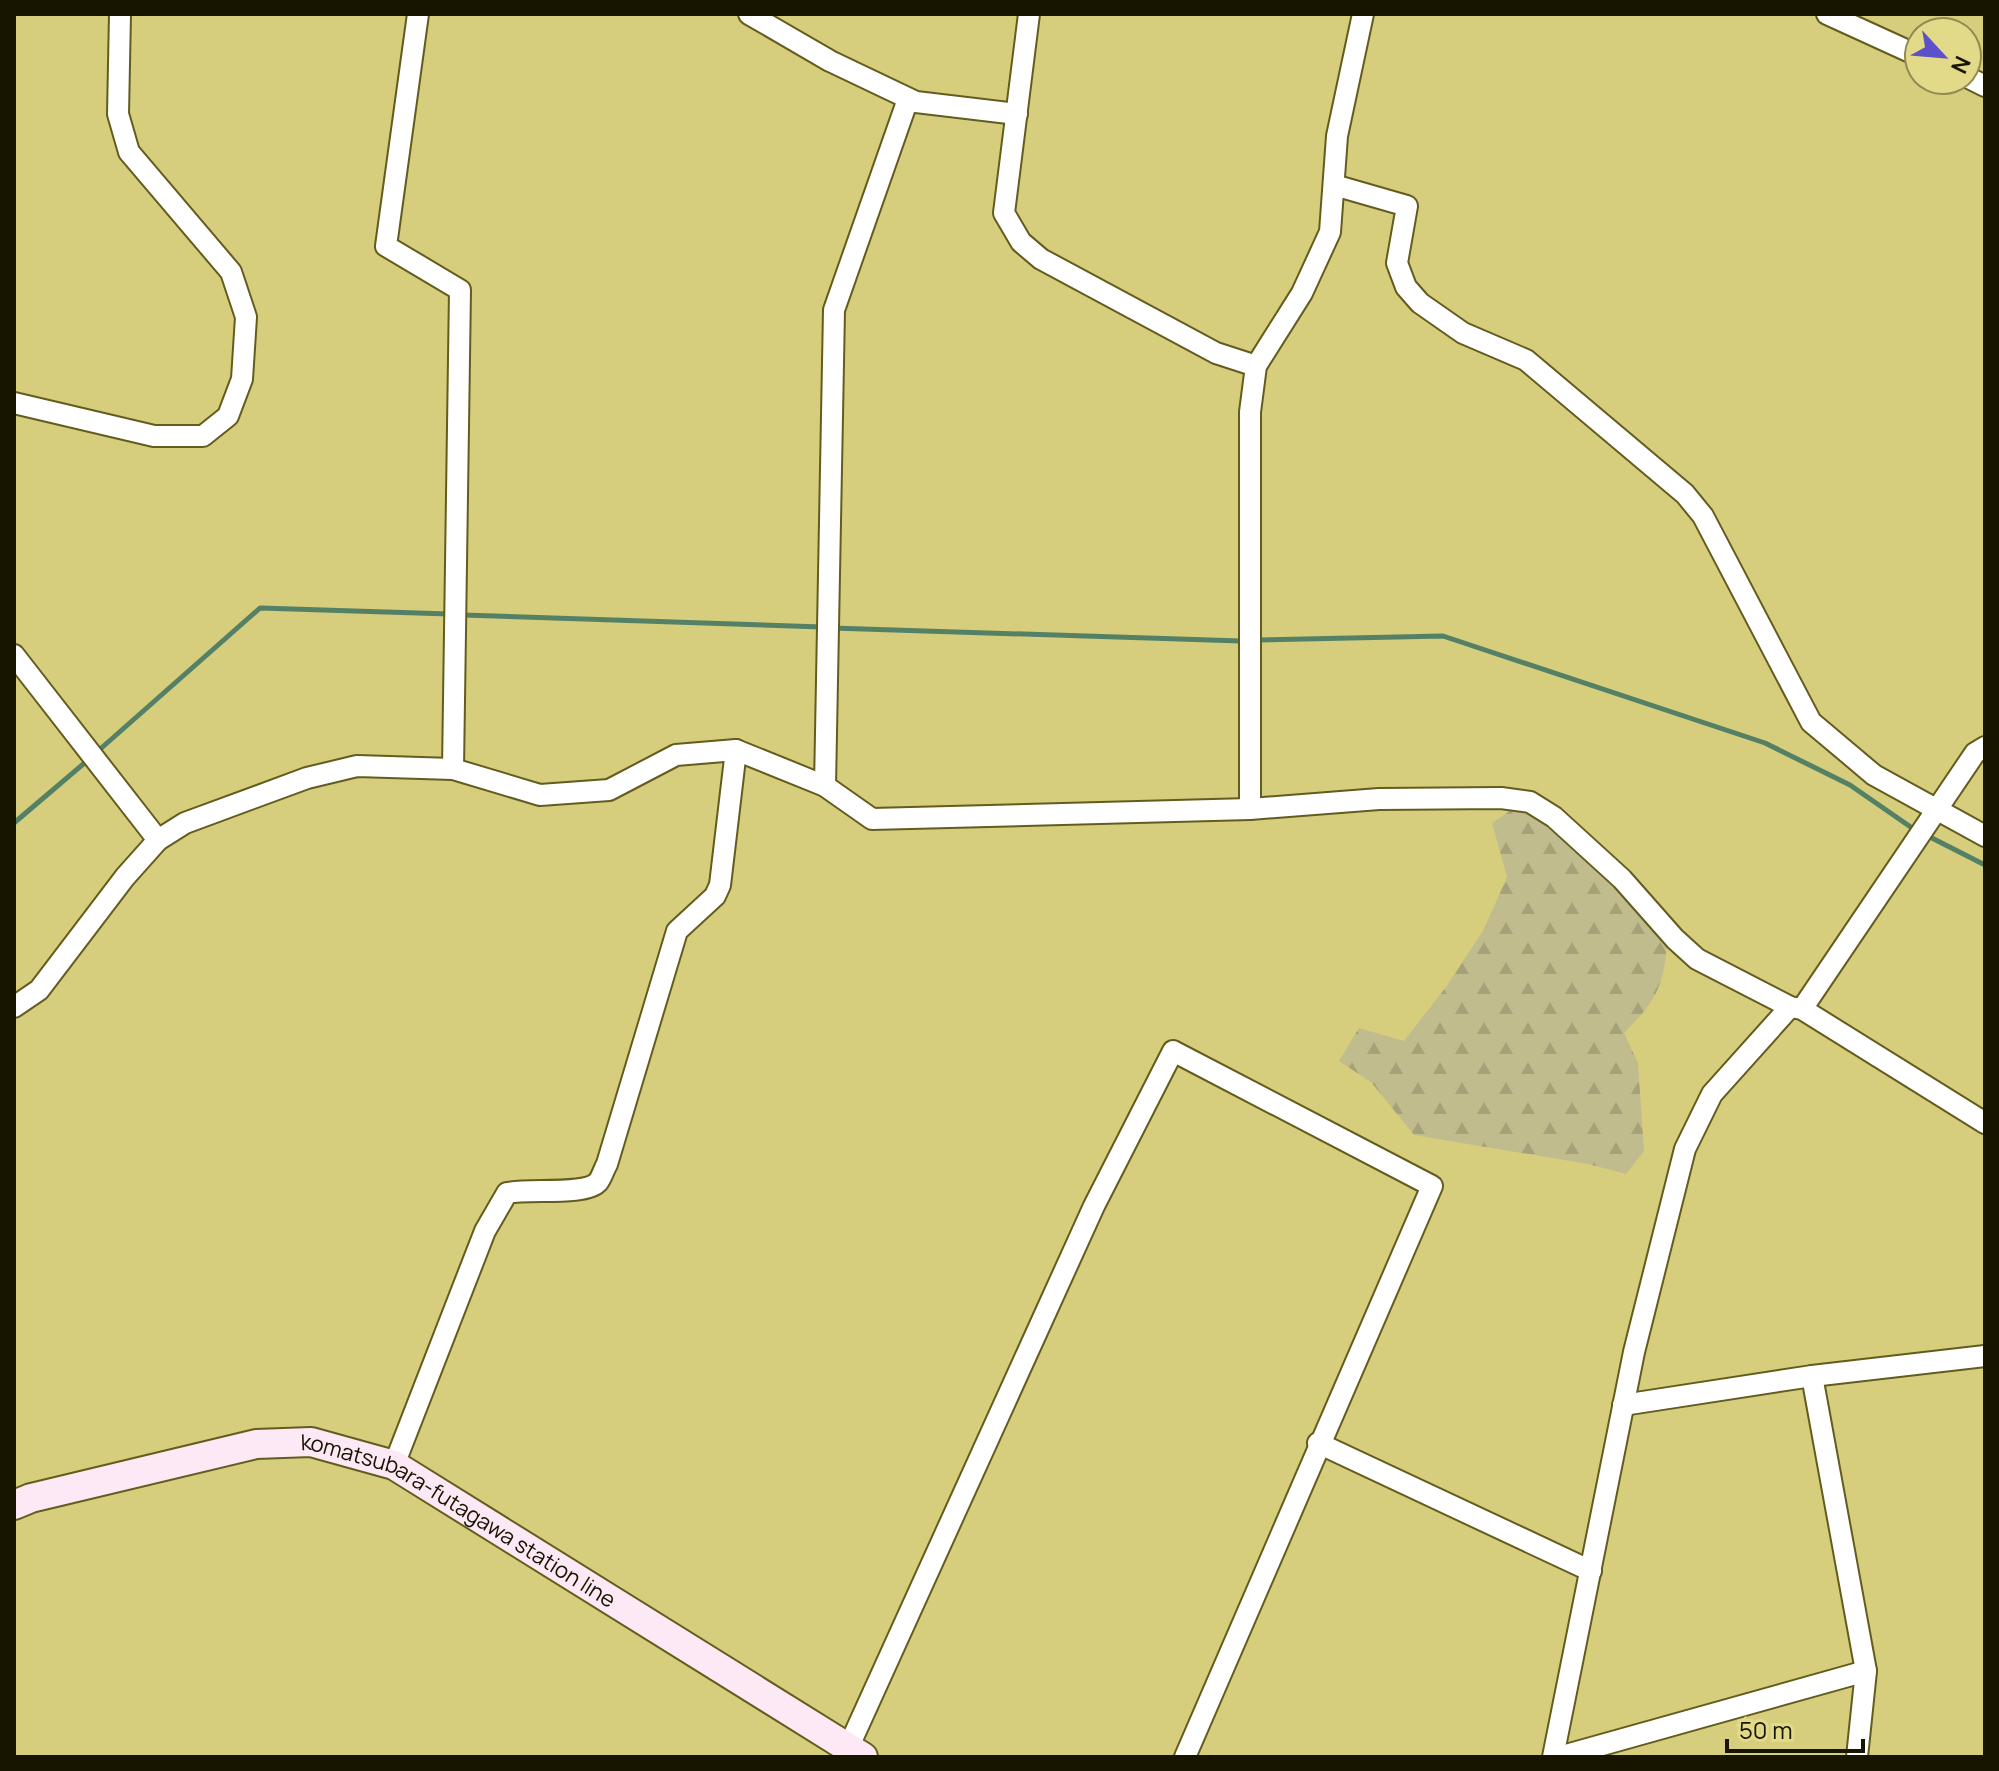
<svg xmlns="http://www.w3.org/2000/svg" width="1999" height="1771" font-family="Manrope,sans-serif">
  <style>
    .forest { fill: url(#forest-firs) }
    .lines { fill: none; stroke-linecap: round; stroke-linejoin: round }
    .stream { stroke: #548166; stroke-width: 5 }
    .street-casing { stroke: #635c1e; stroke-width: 24 }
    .secondary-casing { stroke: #635c1e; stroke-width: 32 }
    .street { stroke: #fff; stroke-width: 20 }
    .secondary { stroke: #fde8f5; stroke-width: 28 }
    .labels { text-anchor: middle; stroke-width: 8; stroke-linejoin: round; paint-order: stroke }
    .street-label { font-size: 22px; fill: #171400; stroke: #e3da89 }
  </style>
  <defs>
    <pattern id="forest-firs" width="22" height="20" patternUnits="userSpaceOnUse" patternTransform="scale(2)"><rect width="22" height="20" fill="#c1bc8e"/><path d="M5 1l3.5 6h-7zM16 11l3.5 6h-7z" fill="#a5a179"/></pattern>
  </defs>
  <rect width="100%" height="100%" fill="#d6cd7d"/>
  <path class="forest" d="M1511,810L1533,812L1620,886L1667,943C1664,987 1655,1002 1624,1033L1638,1063L1644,1151L1626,1174L1588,1164L1414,1135L1371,1082L1339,1061L1359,1028L1404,1041L1446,987L1483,931L1507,877L1492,823Z"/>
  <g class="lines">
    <g class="stream">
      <polyline points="463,615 822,627"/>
      <polyline points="832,628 1241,641"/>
      <polyline points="1257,640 1443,636 1765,743 1850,785 1915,830"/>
      <polyline points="98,751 260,608 449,614"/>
      <polyline points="14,823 88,760"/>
      <polyline points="1924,834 1985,865"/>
    </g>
    <defs>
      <g id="street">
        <polyline points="418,14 386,246 460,290 453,769"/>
        <polyline points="749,14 830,61 916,102 1017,114"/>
        <polyline points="1029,14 1004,213 1021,242 1041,259 1216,353 1256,366"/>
        <polyline points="1827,14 1919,56"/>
        <polyline points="1967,77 1985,86"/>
        <polyline points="1334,185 1407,206 1397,263 1406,287 1420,303 1463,333 1526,360 1685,494 1703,516 1811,722 1874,775 1985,836"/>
        <polyline points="14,403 154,436 203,436 228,416 242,379 246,317 231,272 129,152 118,114 120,14"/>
        <polyline points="14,655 158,840"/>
        <polyline points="825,786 834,310 908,99"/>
        <polyline points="1250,809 1250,412 1256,366 1302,293 1330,232 1337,136 1363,14"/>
        <polyline points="14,1007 39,990 125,877 158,840 185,823 307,778 357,766 453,769 540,795 609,790 676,755 736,750 825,786 872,819 1250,809 1379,799 1501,798 1530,802 1554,817 1622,879 1675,939 1697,959 1790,1007 1802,1009 1985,1123"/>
        <polyline points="1802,1009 1975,753 1985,747"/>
        <polyline points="1812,1376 1866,1671 1857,1757"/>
        <polyline points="1623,1405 1812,1376 1985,1356"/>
        <polyline points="1318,1443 1591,1571"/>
        <path d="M394,1465L485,1231L507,1193C529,1188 585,1196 598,1182C602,1177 604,1169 607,1164L677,931L715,896L720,885L736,750"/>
        <polyline points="844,1757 1094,1206 1173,1051 1432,1186 1185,1757"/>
        <polyline points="1553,1757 1634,1352 1685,1149 1712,1094 1790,1007"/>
        <polyline points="1559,1757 1866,1671"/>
      </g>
      <g id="secondary">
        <path id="s1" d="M14,1505L31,1498L256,1444L311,1442L394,1465L863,1757"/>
      </g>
    </defs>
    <use href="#street" class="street-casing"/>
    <use href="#secondary" class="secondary-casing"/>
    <use href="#street" class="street"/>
    <use href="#secondary" class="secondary"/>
  </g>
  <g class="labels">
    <g class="street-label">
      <text dy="8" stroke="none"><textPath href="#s1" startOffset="472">komatsubara-futagawa station line</textPath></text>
    </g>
  </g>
  <rect width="1999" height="1771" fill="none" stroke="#171400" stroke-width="32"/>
  <g transform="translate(1943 56) rotate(116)"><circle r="38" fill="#e3da89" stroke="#918b52" stroke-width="2"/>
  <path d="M0-6L14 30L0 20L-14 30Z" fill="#5d51c9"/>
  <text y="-12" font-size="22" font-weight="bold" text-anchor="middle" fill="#171400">N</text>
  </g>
  <path d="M1727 1739v12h136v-12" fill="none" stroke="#171400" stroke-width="4"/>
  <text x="1739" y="1739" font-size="24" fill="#171400" stroke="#e3da89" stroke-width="6" paint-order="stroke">50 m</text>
</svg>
